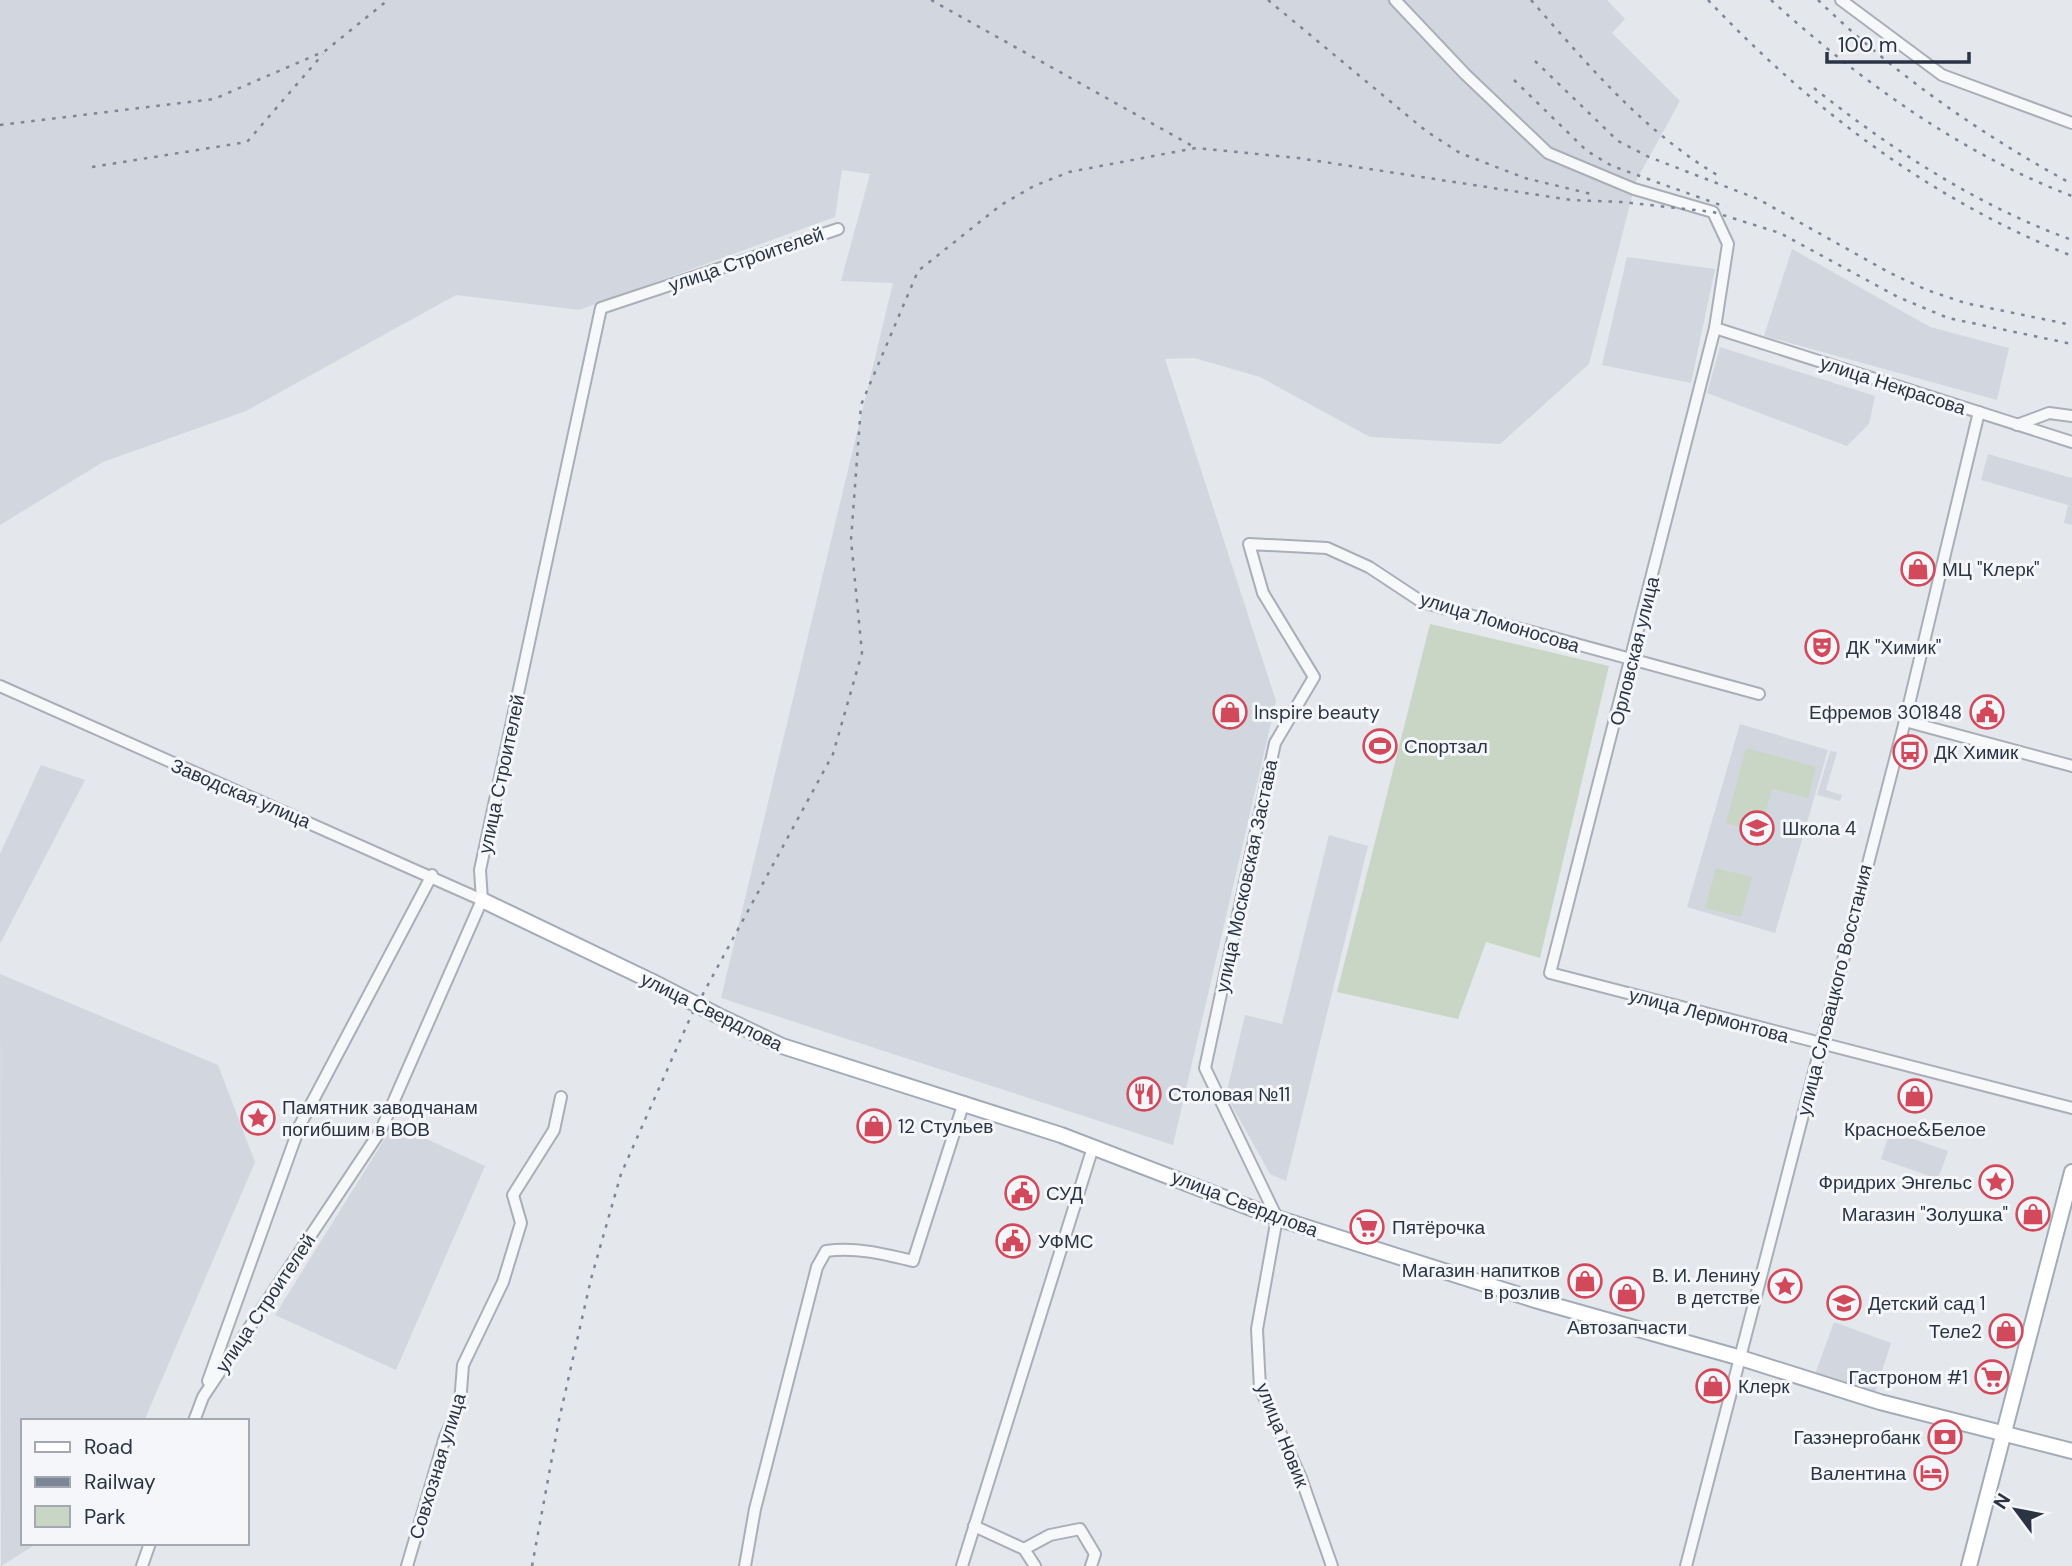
<svg xmlns="http://www.w3.org/2000/svg" width="2072" height="1566" font-family="'DM Sans',sans-serif">
  <style>
    .built { fill: #d2d6de }
    .green { fill: #c9d6c5 }
    .lines { fill: none; stroke-linecap: round; stroke-linejoin: round }
    .minor-casing { stroke: #a9aeb7; stroke-width: 14 }
    .major-casing { stroke: #a3abb8; stroke-width: 18 }
    .minor { stroke: #f7f8fa; stroke-width: 10 }
    .major { stroke: #fff; stroke-width: 14 }
    .rail { stroke: #7d8696; stroke-width: 2.5; stroke-dasharray: 3.5 7; stroke-linecap: butt }
    .major-bridge-casing { stroke: #a3abb8; stroke-width: 18; stroke-linecap: butt }
    .major-bridge { stroke: #fff; stroke-width: 14 }
    .labels { text-anchor: middle; stroke-width: 6; stroke-linejoin: round; paint-order: stroke }
    .street-label { font-size: 19px; fill: #2b3445; stroke: #f4f6f9 }
    .poi-label { font-size: 19px; fill: #2b3445; stroke: #f4f6f9; text-anchor: start }
  </style>
  <rect width="100%" height="100%" fill="#e4e7ec"/>
  <g class="built">
    <polygon points="0,0 1607,0 1625,19 1612,33 1680,101 1636,181 1589,364 1500,444 1370,437 1260,377 1194,358 1165,359 1276,701 1173,1145 721,998 893,283 841,281 870,174 842,170 835,217 579,310 456,295 246,411 103,462 0,525"/>
    <polygon points="1792,249 1930,327 2009,348 1997,400 1764,336"/>
    <polygon points="1627,257 1715,269 1691,383 1602,365"/>
    <polygon points="1720,347 1875,396 1869,424 1847,446 1707,393"/>
    <polygon points="1988,454 2072,478 2072,525 2064,523 2068,505 1981,480"/>
    <polygon points="1740,724 1828,750 1775,933 1687,907"/>
    <polygon points="1830,751 1837,752 1826,790 1842,795 1840,801 1817,795"/>
    <polygon points="41,765 85,780 0,944 0,854"/>
    <polygon points="1329,835 1368,846 1286,1181 1270,1174 1226,1095 1245,1015 1282,1024"/>
    <polygon points="0,974 218,1065 255,1162 144,1421 23,1421 23,1543 38,1543 1,1566"/>
    <polygon points="394,1124 485,1166 396,1370 275,1315"/>
    <polygon points="1890,1131 1948,1151 1938,1179 1881,1159"/>
    <polygon points="1834,1322 1891,1343 1875,1393 1814,1377"/>
  </g>
  <g class="green">
    <polygon points="1430,624 1609,666 1540,958 1486,942 1458,1019 1337,992"/>
    <polygon points="1746,748 1816,767 1808,798 1772,789 1760,833 1726,823"/>
    <polygon points="1716,868 1752,877 1741,917 1705,908"/>
  </g>
  <g class="lines">
    <defs>
      <g id="minor">
        <polyline points="1395,0 1465,74 1548,153 1634,189 1713,212 1728,244 1715,328 1550,973 2072,1108"/>
        <polyline points="1841,0 1942,75 2072,123"/>
        <polyline points="1715,328 2072,442"/>
        <polyline points="2017,425 2049,413 2072,416"/>
        <polyline points="0,686 482,900"/>
        <polyline points="1905,721 2072,766"/>
        <polyline points="208,1381 300,1125 432,875"/>
        <polyline points="194,1421 203,1397 381,1130 482,900 480,870 601,308 838,229"/>
        <polyline points="974,1526 1024,1549 1035,1566"/>
        <polyline points="1024,1549 1050,1535 1080,1529 1095,1554 1091,1566"/>
        <polyline points="142,1566 150,1543"/>
        <polyline points="407,1566 445,1437 460,1403 463,1365 503,1282 521,1223 513,1195 554,1130 561,1097"/>
        <path d="M745,1566L755,1509L817,1267L826,1251C857,1247 884,1254 913,1261L964,1102"/>
        <polyline points="962,1566 1093,1147"/>
        <polyline points="1332,1566 1301,1478 1260,1388 1257,1329 1277,1218 1205,1068 1275,743 1314,677 1263,593 1249,544 1327,548 1369,567 1422,602 1759,694"/>
        <polyline points="1686,1566 1905,721 1979,412"/>
      </g>
      <g id="major">
        <polyline points="482,900 651,981"/>
        <polyline points="717,1015 782,1046 1061,1135 1277,1218 1535,1300 1741,1358 1880,1402 2072,1451"/>
        <polyline points="1969,1566 2072,1172"/>
      </g>
    </defs>
    <use href="#minor" class="minor-casing"/>
    <use href="#major" class="major-casing"/>
    <use href="#minor" class="minor"/>
    <use href="#major" class="major"/>
    <g class="rail">
      <polyline points="931,0 1196,148"/>
      <polyline points="1268,0 1426,131 1460,153 1525,178 1591,194"/>
      <path d="M1531,0C1587,64 1644,132 1719,176"/>
      <path d="M1708,0C1811,109 1931,200 2072,256"/>
      <path d="M1771,0C1859,80 1960,153 2072,196"/>
      <path d="M1818,0C1893,73 1980,134 2072,184"/>
      <polyline points="1535,61 1618,141 1649,157 1758,199 1890,273 1927,290 1965,303 2072,325"/>
      <polyline points="1514,80 1587,151 1612,166 1726,207"/>
      <path d="M1814,88C1892,150 1978,206 2072,240"/>
      <polyline points="0,125 214,99 325,51 388,0"/>
      <polyline points="92,167 247,142 323,54"/>
      <polyline points="532,1566 559,1420 591,1279 621,1174 691,1016 833,754 862,653 851,540 861,405 918,271 1001,205 1034,186 1069,172 1196,148 1298,158 1571,200 1622,202 1713,212 1780,233 1898,297 1948,318 2072,344"/>
    </g>
    <defs>
      <polyline id="major-bridge" points="651,981 717,1015"/>
    </defs>
    <use href="#major-bridge" class="major-bridge-casing"/>
    <use href="#major-bridge" class="major-bridge"/>
  </g>
  <defs>
    <symbol id="shop-ring" viewBox="-11 -11 22 22"><circle r="9.5" fill="#f4f6f9" stroke="#d1495b" stroke-width="1.5"/><path d="M-5-2.5h2.3a2.7 3.5 0 0 1 5.4 0H5L5.5 6h-11ZM-1.5-2.5h3a1.5 2.3 0 0 0-3 0Z" fill="#d1495b"/></symbol>
    <symbol id="theatre-ring" viewBox="-11 -11 22 22"><circle r="9.5" fill="#f4f6f9" stroke="#d1495b" stroke-width="1.5"/><path d="M-5-5.5Q0-4 5-5.5V0Q5 5 0 6Q-5 5-5 0ZM-3.3-2.5H-1v1.5H-3.3ZM1-2.5H3.3v1.5H1ZM-2.8 1Q0 5.5 2.8 1Z" fill="#d1495b"/></symbol>
    <symbol id="civic-ring" viewBox="-11 -11 22 22"><circle r="9.5" fill="#f4f6f9" stroke="#d1495b" stroke-width="1.5"/><path d="M-.6-6.5H3V-4.5H.6V-3L4-1V1h2V6H-6V1h2V-1L-.6-3ZM-1.2 2.5V6h2.4V2.5Z" fill="#d1495b"/></symbol>
    <symbol id="stadium-ring" viewBox="-11 -11 22 22"><circle r="9.5" fill="#f4f6f9" stroke="#d1495b" stroke-width="1.5"/><path d="M0-5a6.5 5 0 1 0 0 10a6.5 5 0 1 0 0-10ZM-3.5-1.8h7v3.6h-7Z" fill="#d1495b"/></symbol>
    <symbol id="bus-ring" viewBox="-11 -11 22 22"><circle r="9.5" fill="#f4f6f9" stroke="#d1495b" stroke-width="1.5"/><path d="M-5-6H5V4H4V6H2V4H-2V6H-4V4H-5ZM-3.5-4V0h7V-4ZM-3.5 1.2v1.5H-2V1.2ZM2 1.2v1.5H3.5V1.2Z" fill="#d1495b"/></symbol>
    <symbol id="school-ring" viewBox="-11 -11 22 22"><circle r="9.5" fill="#f4f6f9" stroke="#d1495b" stroke-width="1.5"/><path d="M0-5L7-2L0 1L-7-2ZM-4 1L0 2.5L4 1V4Q0 6-4 4Z" fill="#d1495b"/></symbol>
    <symbol id="restaurant-ring" viewBox="-11 -11 22 22"><circle r="9.5" fill="#f4f6f9" stroke="#d1495b" stroke-width="1.5"/><path d="M-5-6h1v4h1v-4h1v4h1v-4h1v5L-1.5 .5V6h-2V.5L-5-1ZM5-6V6H3V1.5H1.5Q1.5-4 5-6Z" fill="#d1495b"/></symbol>
    <symbol id="sight-ring" viewBox="-11 -11 22 22"><circle r="9.5" fill="#f4f6f9" stroke="#d1495b" stroke-width="1.5"/><path d="M0-6L1.8-2.2L6-1.7L2.9 1.2L3.7 5.4L0 3.3L-3.7 5.4L-2.9 1.2L-6-1.7L-1.8-2.2Z" fill="#d1495b"/></symbol>
    <symbol id="supermarket-ring" viewBox="-11 -11 22 22"><circle r="9.5" fill="#f4f6f9" stroke="#d1495b" stroke-width="1.5"/><path d="M-6-5.5h2.5l.6 2H6L4.5 2H-2.5L-4.4-4H-6ZM-1.5 3.2a1.3 1.3 0 1 0 .1 0ZM3 3.2a1.3 1.3 0 1 0 .1 0Z" fill="#d1495b"/></symbol>
    <symbol id="bank-ring" viewBox="-11 -11 22 22"><circle r="9.5" fill="#f4f6f9" stroke="#d1495b" stroke-width="1.5"/><path d="M-6-4H6V4H-6ZM0-2.3a2.3 2.3 0 1 0 0 4.6a2.3 2.3 0 1 0 0-4.6Z" fill="#d1495b"/></symbol>
    <symbol id="hotel-ring" viewBox="-11 -11 22 22"><circle r="9.5" fill="#f4f6f9" stroke="#d1495b" stroke-width="1.5"/><path d="M-6-4.5h1.5V1H6V5H4.5V3h-9V5H-6ZM-4 0a1.8 1.8 0 1 1 3.6 0ZM.5 0V-2.5h3Q6-2.5 6 0Z" fill="#d1495b"/></symbol>
  </defs>
  <g fill-rule="evenodd">
    <use href="#shop-ring" x="1899" y="550" width="38" height="38"/>
    <use href="#theatre-ring" x="1803" y="628" width="38" height="38"/>
    <use href="#shop-ring" x="1211" y="693" width="38" height="38"/>
    <use href="#civic-ring" x="1968" y="693" width="38" height="38"/>
    <use href="#stadium-ring" x="1361" y="727" width="38" height="38"/>
    <use href="#bus-ring" x="1891" y="733" width="38" height="38"/>
    <use href="#school-ring" x="1738" y="809" width="38" height="38"/>
    <use href="#restaurant-ring" x="1125" y="1075" width="38" height="38"/>
    <use href="#shop-ring" x="1896" y="1077" width="38" height="38"/>
    <use href="#sight-ring" x="239" y="1099" width="38" height="38"/>
    <use href="#shop-ring" x="855" y="1107" width="38" height="38"/>
    <use href="#sight-ring" x="1977" y="1163" width="38" height="38"/>
    <use href="#civic-ring" x="1003" y="1174" width="38" height="38"/>
    <use href="#shop-ring" x="2014" y="1195" width="38" height="38"/>
    <use href="#supermarket-ring" x="1348" y="1208" width="38" height="38"/>
    <use href="#civic-ring" x="994" y="1222" width="38" height="38"/>
    <use href="#shop-ring" x="1566" y="1262" width="38" height="38"/>
    <use href="#sight-ring" x="1766" y="1267" width="38" height="38"/>
    <use href="#shop-ring" x="1608" y="1275" width="38" height="38"/>
    <use href="#school-ring" x="1825" y="1284" width="38" height="38"/>
    <use href="#shop-ring" x="1987" y="1312" width="38" height="38"/>
    <use href="#supermarket-ring" x="1973" y="1358" width="38" height="38"/>
    <use href="#shop-ring" x="1694" y="1367" width="38" height="38"/>
    <use href="#bank-ring" x="1926" y="1418" width="38" height="38"/>
    <use href="#hotel-ring" x="1912" y="1454" width="38" height="38"/>
  </g>
  <g class="labels">
    <g class="street-label">
      <text transform="translate(746 259) rotate(-19)" y="7">улица Строителей</text>
      <text transform="translate(1893 385) rotate(18)" y="7">улица Некрасова</text>
      <text transform="translate(1500 622) rotate(17)" y="7">улица Ломоносова</text>
      <text transform="translate(1634 651) rotate(-76)" y="7">Орловская улица</text>
      <text transform="translate(501 774) rotate(-78)" y="7">улица Строителей</text>
      <text transform="translate(241 793) rotate(23)" y="7">Заводская улица</text>
      <text transform="translate(1246 876) rotate(-78)" y="7">улица Московская Застава</text>
      <text transform="translate(1834 990) rotate(-76)" y="7">улица Словацкого Восстания</text>
      <text transform="translate(712 1011) rotate(26)" y="7">улица Свердлова</text>
      <text transform="translate(1709 1015) rotate(15)" y="7">улица Лермонтова</text>
      <text transform="translate(1245 1203) rotate(21)" y="7">улица Свердлова</text>
      <text transform="translate(265 1303) rotate(-56)" y="7">улица Строителей</text>
      <text transform="translate(1283 1435) rotate(68)" y="7">улица Новик</text>
      <text transform="translate(437 1466) rotate(-73)" y="7">Совхозная улица</text>
    </g>
    <g class="poi-label">
      <text x="1942" y="576">МЦ "Клерк"</text>
      <text x="1846" y="654">ДК "Химик"</text>
      <text x="1254" y="719">Inspire beauty</text>
      <text x="1962" y="719" text-anchor="end">Ефремов 301848</text>
      <text x="1404" y="753">Спортзал</text>
      <text x="1934" y="759">ДК Химик</text>
      <text x="1782" y="835">Школа 4</text>
      <text x="1168" y="1101">Столовая №11</text>
      <text x="282" y="1114">Памятник заводчанам<tspan x="282" dy="22">погибшим в ВОВ</tspan></text>
      <text x="898" y="1133">12 Стульев</text>
      <text x="1915" y="1136" text-anchor="middle">Красное&amp;Белое</text>
      <text x="1972" y="1189" text-anchor="end">Фридрих Энгельс</text>
      <text x="1046" y="1200">СУД</text>
      <text x="2008" y="1221" text-anchor="end">Магазин "Золушка"</text>
      <text x="1392" y="1234">Пятёрочка</text>
      <text x="1038" y="1248">УФМС</text>
      <text x="1560" y="1277" text-anchor="end">Магазин напитков<tspan x="1560" dy="22">в розлив</tspan></text>
      <text x="1760" y="1282" text-anchor="end">В. И. Ленину<tspan x="1760" dy="22">в детстве</tspan></text>
      <text x="1868" y="1310">Детский сад 1</text>
      <text x="1627" y="1334" text-anchor="middle">Автозапчасти</text>
      <text x="1982" y="1338" text-anchor="end">Теле2</text>
      <text x="1968" y="1384" text-anchor="end">Гастроном #1</text>
      <text x="1738" y="1393">Клерк</text>
      <text x="1920" y="1444" text-anchor="end">Газэнергобанк</text>
      <text x="1906" y="1480" text-anchor="end">Валентина</text>
    </g>
  </g>
  <rect x="21" y="1419" width="228" height="126" fill="#f4f6f9" stroke="#a4a8b1" stroke-width="2"/>
  <rect x="35" y="1442" width="35" height="10" fill="#ffffff" stroke="#a4a8b1" stroke-width="2"/>
  <text x="84" y="1454" font-size="21" fill="#2b3445">Road</text>
  <rect x="35" y="1477" width="35" height="10" fill="#7d8696" stroke="#a4a8b1" stroke-width="2"/>
  <text x="84" y="1489" font-size="21" fill="#2b3445">Railway</text>
  <rect x="35" y="1506" width="35" height="21" fill="#c9d6c5" stroke="#a4a8b1" stroke-width="2"/>
  <text x="84" y="1524" font-size="21" fill="#2b3445">Park</text>
  <g transform="translate(2016 1510) rotate(302)" stroke="#f4f6f9" stroke-width="5" paint-order="stroke">
  <path d="M0-5L12 26L0 18L-12 26Z" fill="#2b3445"/>
  <text y="-10" font-size="19" font-weight="bold" text-anchor="middle" fill="#2b3445">N</text>
  </g>
  <path d="M1827 52v10h142v-10" fill="none" stroke="#2b3445" stroke-width="3.5"/>
  <text x="1838" y="52" font-size="21" fill="#2b3445" stroke="#f4f6f9" stroke-width="5" paint-order="stroke">100 m</text>
</svg>
